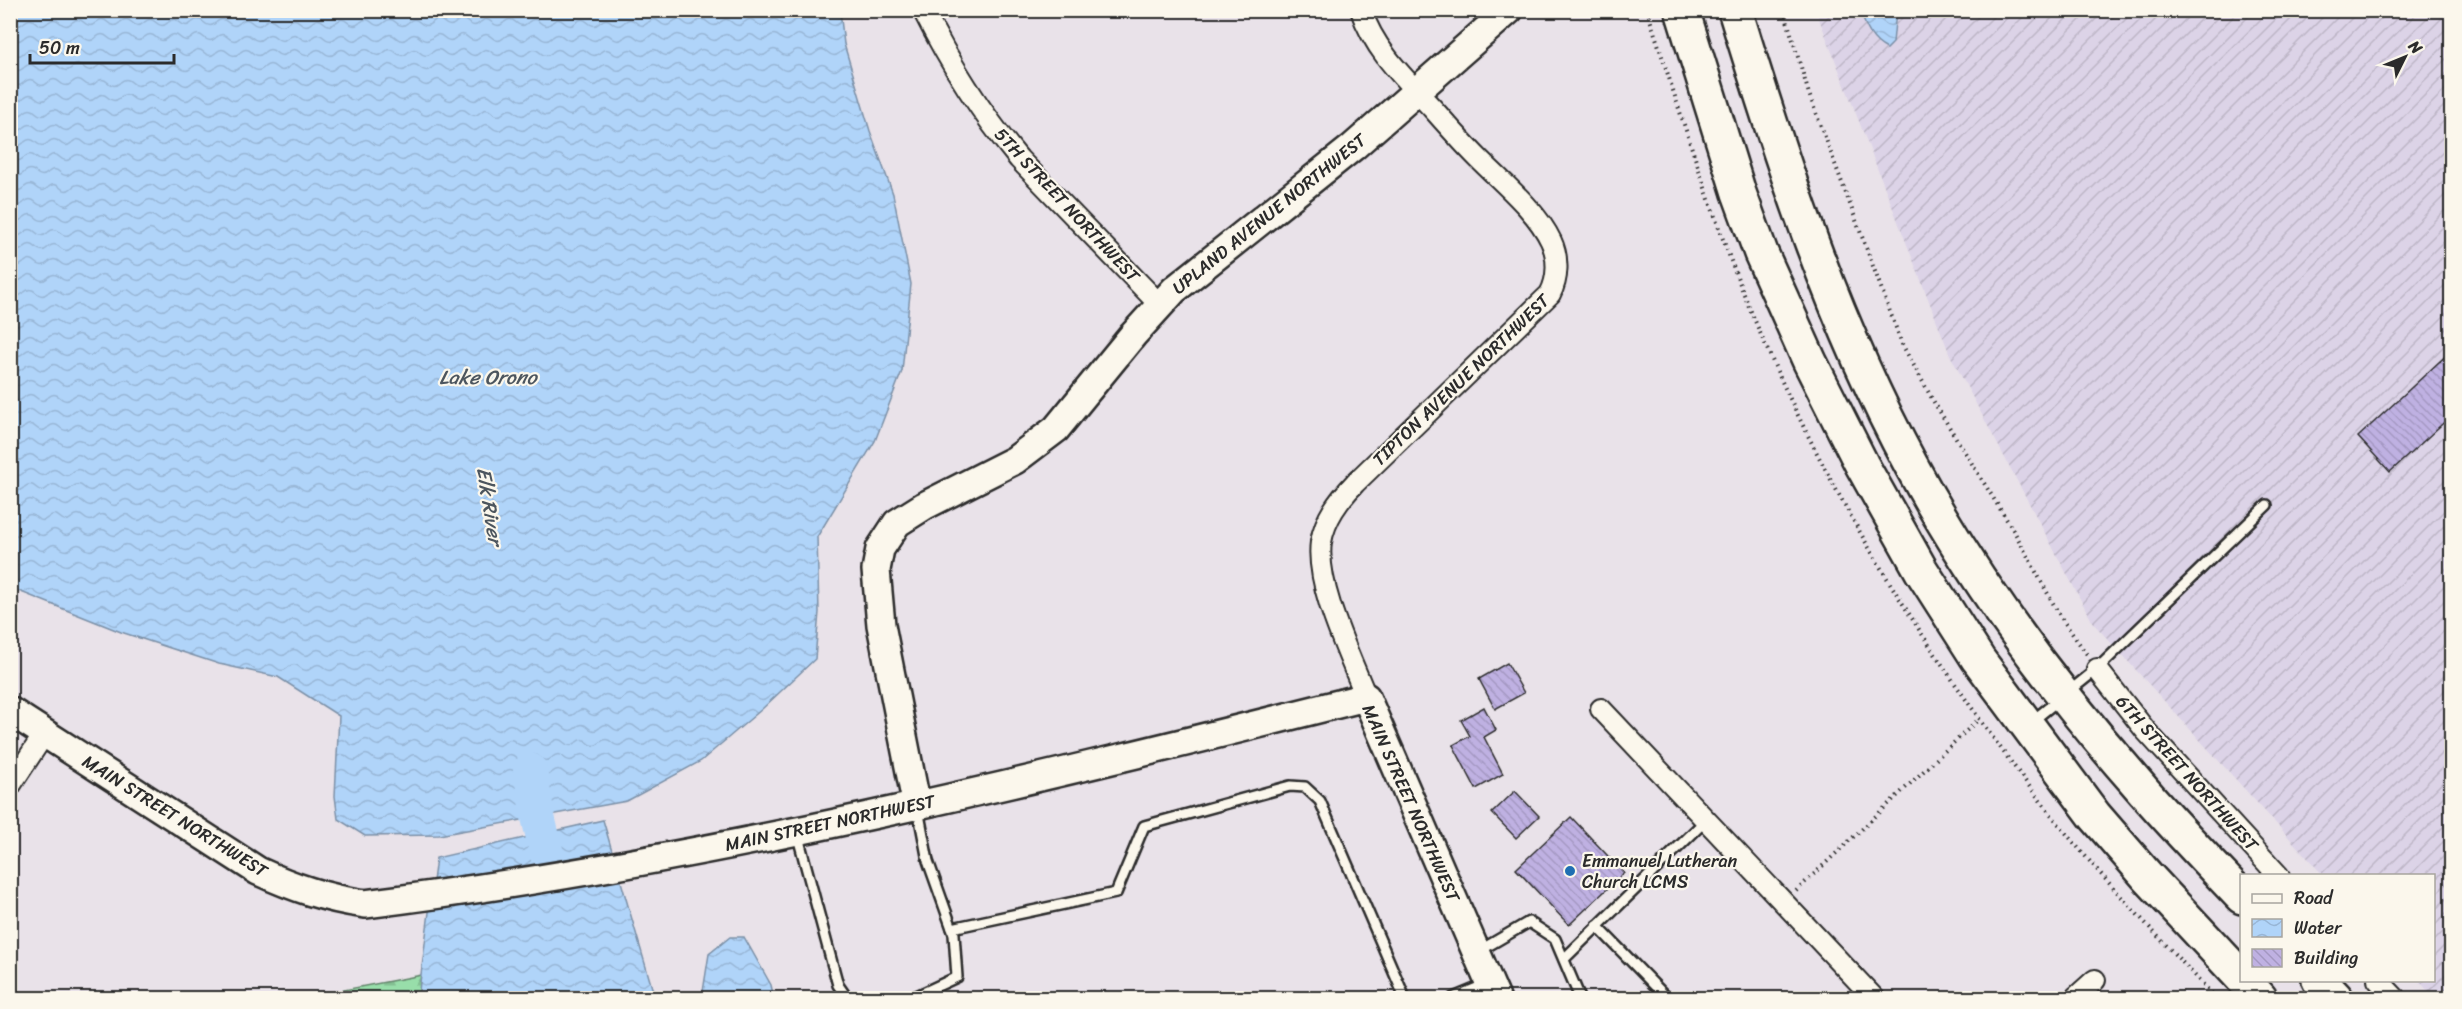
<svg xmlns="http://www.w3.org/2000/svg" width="2462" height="1009" font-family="Sriracha,sans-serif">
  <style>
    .industrial { fill: url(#industrial-furrows) }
    .forest { fill: url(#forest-firs); stroke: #62846a; stroke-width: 1.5 }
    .water { fill: url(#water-waves); stroke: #7b90a7; stroke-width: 1.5 }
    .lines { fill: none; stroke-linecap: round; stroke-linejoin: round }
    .river { stroke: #b0d4f9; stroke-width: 34 }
    .building { fill: url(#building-back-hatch); stroke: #2b2b2b; stroke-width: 1.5 }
    .lane-casing { stroke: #2b2b2b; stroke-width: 14 }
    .street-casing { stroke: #2b2b2b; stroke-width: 24 }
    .secondary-casing { stroke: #2b2b2b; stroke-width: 32 }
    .highway-casing { stroke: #2b2b2b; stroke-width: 38 }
    .path { stroke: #2b2b2b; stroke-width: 4; stroke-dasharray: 1.5 4.5; stroke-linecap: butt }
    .lane { stroke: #fbf7ec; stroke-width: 9 }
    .street { stroke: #fbf7ec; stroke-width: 20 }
    .secondary { stroke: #fbf7ec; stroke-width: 27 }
    .highway { stroke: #fbf7ec; stroke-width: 33 }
    .poi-dot { fill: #1f6fb2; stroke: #fbf7ec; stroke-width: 2 }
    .labels { text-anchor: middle; stroke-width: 4.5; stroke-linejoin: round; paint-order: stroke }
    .street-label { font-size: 18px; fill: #2b2b2b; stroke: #fbf7ec }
    .poi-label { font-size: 18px; fill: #2b2b2b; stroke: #fbf7ec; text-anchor: start }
    .water-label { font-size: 20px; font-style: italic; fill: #4c555e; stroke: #fbf7ec }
  </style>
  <defs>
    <pattern id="industrial-furrows" width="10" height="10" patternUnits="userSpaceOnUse" patternTransform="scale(1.5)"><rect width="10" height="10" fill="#dcd3e7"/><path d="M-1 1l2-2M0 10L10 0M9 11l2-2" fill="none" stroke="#bdb5c6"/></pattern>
    <pattern id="forest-firs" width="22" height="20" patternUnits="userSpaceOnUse" patternTransform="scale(1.5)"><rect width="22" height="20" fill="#98deaa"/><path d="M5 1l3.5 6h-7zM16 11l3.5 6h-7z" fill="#83bf92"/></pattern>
    <pattern id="water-waves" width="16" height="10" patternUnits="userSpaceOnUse" patternTransform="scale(1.5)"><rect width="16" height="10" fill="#b0d4f9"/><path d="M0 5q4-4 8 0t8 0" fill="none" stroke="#98b6d6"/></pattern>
    <pattern id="building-back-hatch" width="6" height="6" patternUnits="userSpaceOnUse" patternTransform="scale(1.5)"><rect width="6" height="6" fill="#bfb1e2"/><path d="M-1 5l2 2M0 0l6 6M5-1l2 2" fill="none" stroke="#a498c2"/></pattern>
  </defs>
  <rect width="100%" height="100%" fill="#e9e2e9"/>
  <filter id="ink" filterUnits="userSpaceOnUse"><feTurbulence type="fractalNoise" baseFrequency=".0167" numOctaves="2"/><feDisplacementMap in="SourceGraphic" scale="12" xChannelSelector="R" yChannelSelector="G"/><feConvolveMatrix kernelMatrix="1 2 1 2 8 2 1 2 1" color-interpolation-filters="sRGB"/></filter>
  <g filter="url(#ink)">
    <polygon class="industrial" points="1816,11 2451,11 2451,998 2435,998 2419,981 2434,980 2434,876 2323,875 2093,623 1950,355"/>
    <polygon class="forest" points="422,975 418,998 323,998 323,994"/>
    <g class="water">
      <polygon points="10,11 840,11 844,44 870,131 893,194 911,284 902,371 875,441 817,537 819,612 815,659 762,709 701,761 627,801 439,835 365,836 338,819 335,796 339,716 278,677 219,664 121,632 11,588"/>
      <path d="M1860,11H1896L1893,43L1887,49C1871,41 1866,27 1860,11Z"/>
      <polygon points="603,820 655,998 418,998 436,858"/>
      <polygon points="730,937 744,937 771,985 774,998 702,998 709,954"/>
    </g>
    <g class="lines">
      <polyline class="river" points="530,770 538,817 553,879"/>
    </g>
    <g class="building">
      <polygon points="2452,350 2452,415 2390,472 2358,437"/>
      <polygon points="1507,663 1524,693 1495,709 1479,679"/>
      <polygon points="1484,707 1496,730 1484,737 1503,774 1476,789 1453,745 1470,736 1461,720"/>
      <polygon points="1515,791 1539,816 1516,838 1492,813"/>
      <polygon points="1571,817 1624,873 1569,925 1516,869"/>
    </g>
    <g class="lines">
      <defs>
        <g id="lane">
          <polyline points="2031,722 2097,669 2267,505"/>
          <polyline points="797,833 838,985 847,998"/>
          <polyline points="1597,926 1667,998"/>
          <polyline points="952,928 1116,893 1144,826 1290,786 1305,787 1320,801 1405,998"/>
          <polyline points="1479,951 1529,922 1555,939 1580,998"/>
          <polyline points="1564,959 1706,820"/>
          <polyline points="912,998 957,977 954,934 928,861 918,809"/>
          <polyline points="1453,998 1487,984"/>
        </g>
        <g id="street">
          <path d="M923,10C950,64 981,113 1019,159L1160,305"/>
          <path d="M1361,10C1374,50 1405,79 1433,109C1448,126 1463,143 1479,159C1503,183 1537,211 1551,241C1559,258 1558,279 1550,294L1355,483C1339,500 1325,518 1321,542C1315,585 1350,656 1366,697"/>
          <polyline points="2097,669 2146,731 2279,876"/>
          <polyline points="1601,709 1874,998"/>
          <polyline points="10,786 45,733"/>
          <polyline points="2378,980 2395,998"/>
          <polyline points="2075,998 2095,980"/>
        </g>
        <g id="secondary">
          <path d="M10,711L258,871C295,888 325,898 365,904C704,862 1036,780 1366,697L1496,998"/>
          <polyline points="917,807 881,625 876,570 880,549 897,523 924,506 1015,460 1056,429 1133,335 1174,290 1353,147 1509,10"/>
        </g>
        <g id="highway">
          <polyline points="1682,10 1739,193 1761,253 1810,362 1862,465 1921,570 1978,659 2095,816 2147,876 2242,978"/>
          <path d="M1735,10C1783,167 1833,321 1911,465C1972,579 2051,685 2136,782C2170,822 2206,859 2242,897"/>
          <polyline points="2244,980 2260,998"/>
          <polyline points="2319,980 2336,998"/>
        </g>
      </defs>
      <use href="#lane" class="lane-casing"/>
      <use href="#street" class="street-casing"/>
      <use href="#secondary" class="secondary-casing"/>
      <use href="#highway" class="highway-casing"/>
      <g class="path">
        <path d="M1647,10C1676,98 1703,188 1736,274C1809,462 1916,640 2039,799C2093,870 2156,934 2216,998"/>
        <polyline points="1784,10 1809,94 1902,344 1935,404 2015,533 2060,616 2088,656"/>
        <polyline points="1796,891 1979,719"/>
      </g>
      <use href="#lane" class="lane"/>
      <use href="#street" class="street"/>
      <use href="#secondary" class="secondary"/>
      <use href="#highway" class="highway"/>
    </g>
  </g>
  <circle class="poi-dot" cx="1570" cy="871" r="6"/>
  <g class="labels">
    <g class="street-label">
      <text transform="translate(1067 205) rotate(47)" y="6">5TH STREET NORTHWEST</text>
      <text transform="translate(1269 214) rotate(-39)" y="6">UPLAND AVENUE NORTHWEST</text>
      <text transform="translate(1461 380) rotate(-44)" y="6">TIPTON AVENUE NORTHWEST</text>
      <text transform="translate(2187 773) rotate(48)" y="6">6TH STREET NORTHWEST</text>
      <text transform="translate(1411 803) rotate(66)" y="6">MAIN STREET NORTHWEST</text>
      <text transform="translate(175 816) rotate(32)" y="6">MAIN STREET NORTHWEST</text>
      <text transform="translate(830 823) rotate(-12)" y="6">MAIN STREET NORTHWEST</text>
    </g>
    <g class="poi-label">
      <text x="1582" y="867">Emmanuel Lutheran<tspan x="1582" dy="21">Church LCMS</tspan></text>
    </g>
    <g class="water-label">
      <text x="488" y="384">Lake Orono</text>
      <text transform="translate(490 506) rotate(81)" y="7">Elk River</text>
    </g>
  </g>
  <rect width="2462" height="1009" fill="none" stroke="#fbf7ec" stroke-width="36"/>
  <rect x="18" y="18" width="2426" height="973" fill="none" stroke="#2b2b2b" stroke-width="2" filter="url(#ink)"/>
  <rect x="2240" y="874" width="195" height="108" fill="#fbf7ec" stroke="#a8a59f" stroke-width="1.5"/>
  <rect x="2252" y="894" width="30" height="9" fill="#fbf7ec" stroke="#a8a59f" stroke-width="1.5"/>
  <text x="2294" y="904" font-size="18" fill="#2b2b2b">Road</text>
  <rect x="2252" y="919" width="30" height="18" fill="url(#water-waves)" stroke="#a8a59f" stroke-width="1.5"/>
  <text x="2294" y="934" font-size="18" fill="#2b2b2b">Water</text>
  <rect x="2252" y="949" width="30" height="18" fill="url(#building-back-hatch)" stroke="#a8a59f" stroke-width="1.5"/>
  <text x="2294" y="964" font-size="18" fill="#2b2b2b">Building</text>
  <g transform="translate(2405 57) rotate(47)" stroke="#fbf7ec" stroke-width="4.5" paint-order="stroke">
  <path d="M0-4.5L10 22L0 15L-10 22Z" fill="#2b2b2b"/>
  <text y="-9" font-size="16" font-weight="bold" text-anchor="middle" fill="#2b2b2b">N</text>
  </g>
  <path d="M30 54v9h144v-9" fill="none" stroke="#2b2b2b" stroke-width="3"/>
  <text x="39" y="54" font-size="18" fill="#2b2b2b" stroke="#fbf7ec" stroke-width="4.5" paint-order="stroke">50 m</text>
</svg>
